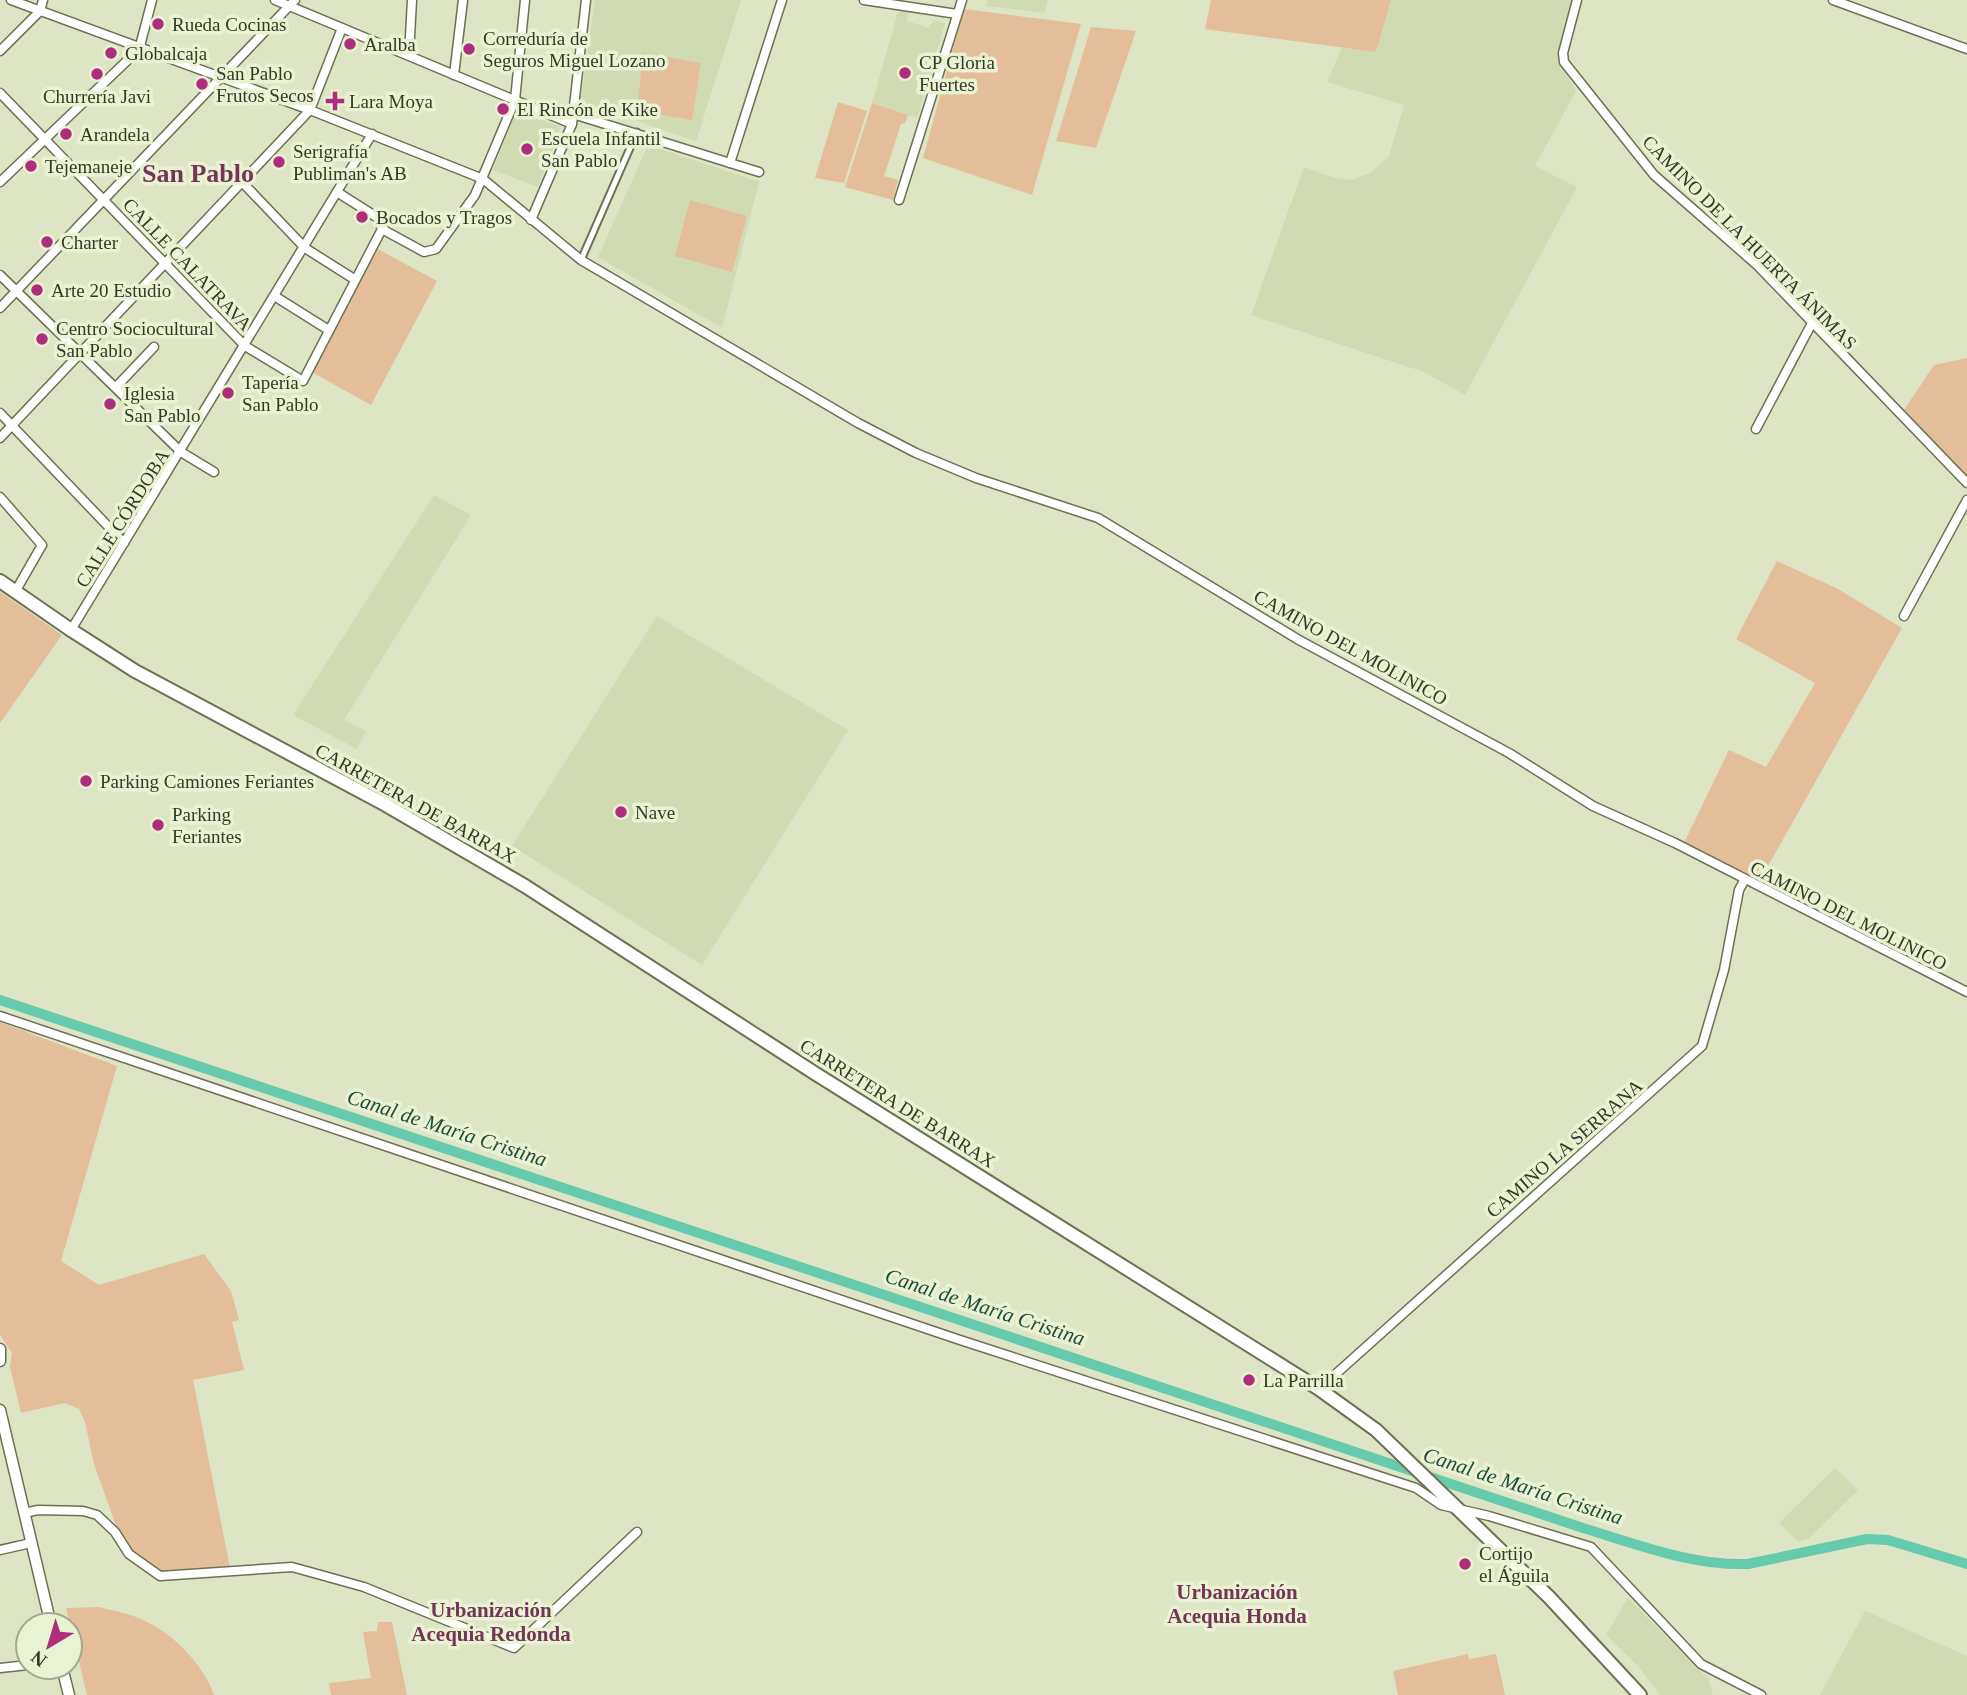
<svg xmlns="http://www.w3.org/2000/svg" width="1967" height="1695" font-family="'Times New Roman',serif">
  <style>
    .built { fill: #d1dbb2 }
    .green { fill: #e4be98 }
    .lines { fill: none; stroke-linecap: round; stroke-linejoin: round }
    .canal { stroke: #65cbac; stroke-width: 10 }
    .pedestrian-casing { stroke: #6b7254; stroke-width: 9 }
    .minor-casing { stroke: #6b7254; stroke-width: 11 }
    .tertiary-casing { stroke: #6b7254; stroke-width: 13 }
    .primary-casing { stroke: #6b7254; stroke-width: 16 }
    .trunk-casing { stroke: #6b7254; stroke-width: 16 }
    .pedestrian { stroke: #fff; stroke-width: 5 }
    .minor { stroke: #fff; stroke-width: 8 }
    .tertiary { stroke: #fff; stroke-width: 10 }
    .primary { stroke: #fff; stroke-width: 12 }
    .trunk { stroke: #fff; stroke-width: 12 }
    .poi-dot { fill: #ae2e7d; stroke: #eaf3d1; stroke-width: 2.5 }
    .labels { text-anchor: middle; stroke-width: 7; stroke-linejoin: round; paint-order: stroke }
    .poi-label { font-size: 19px; fill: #35392b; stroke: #eaf3d1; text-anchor: start }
    .street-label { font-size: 19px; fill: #35392b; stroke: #eaf3d1 }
    .water-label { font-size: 21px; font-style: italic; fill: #1f4b3e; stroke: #eaf3d1 }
    .neighbourhood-label { font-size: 21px; font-weight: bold; fill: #753559; stroke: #eaf3d1 }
    .district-label { font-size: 26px; font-weight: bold; fill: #753559; stroke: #eaf3d1 }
  </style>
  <rect width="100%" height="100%" fill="#dde5c4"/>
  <g class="built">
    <polygon points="595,0 741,0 696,141 584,103 581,98"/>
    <polygon points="988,0 1048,0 1044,13 986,6"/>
    <polygon points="1391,0 1573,0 1558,59 1576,91 1535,166 1577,187 1465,395 1424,372 1251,315 1304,167 1335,178 1352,180 1372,172 1389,156 1404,105 1327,82 1342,47 1376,51"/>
    <polygon points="898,12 908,12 907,21 929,28 934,20 945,23 917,118 872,103"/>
    <polygon points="516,110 561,127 538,187 493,170"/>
    <polygon points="648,145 759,182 722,328 598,257"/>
    <polygon points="434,495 471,515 344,720 366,731 357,749 293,715"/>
    <polygon points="657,616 848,730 702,965 512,846"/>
    <polygon points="1835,1468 1858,1490 1808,1539 1798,1541 1779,1523"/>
    <polygon points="1628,1598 1708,1679 1713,1695 1660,1695 1638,1666 1606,1635"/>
    <polygon points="1865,1611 1967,1656 1967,1695 1820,1695"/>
  </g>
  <g class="green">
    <polygon points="1211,0 1391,0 1376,52 1205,29"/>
    <polygon points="964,9 1081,24 1032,195 923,158"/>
    <polygon points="1091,27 1136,31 1096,148 1056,141"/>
    <polygon points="643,53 701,63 692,120 637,111"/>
    <polygon points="838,102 867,111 844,183 815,178"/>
    <polygon points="872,103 908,115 905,123 901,124 884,176 898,180 893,200 845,187"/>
    <polygon points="690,200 747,216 732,272 675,256"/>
    <polygon points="374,247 437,281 371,405 310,371"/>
    <polygon points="1967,358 1967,478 1902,413 1934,365"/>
    <polygon points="1777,561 1838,589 1902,628 1759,882 1684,843 1729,750 1766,767 1815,683 1736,639"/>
    <polygon points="0,592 62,635 0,723"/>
    <polygon points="0,1022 117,1066 61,1261 99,1285 204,1254 231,1291 239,1320 232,1322 244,1370 193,1380 230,1568 162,1573 136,1557 119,1534 94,1464 85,1422 79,1409 65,1403 21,1413 10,1367 12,1353 0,1335"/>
    <path d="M99,1607C115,1611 132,1614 147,1622C175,1635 204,1666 214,1695H87L66,1608Z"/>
    <polygon points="378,1622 392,1622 407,1695 331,1695 329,1683 371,1678 363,1632 377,1631"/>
    <polygon points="1468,1654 1469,1659 1496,1654 1505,1695 1398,1695 1393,1671"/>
  </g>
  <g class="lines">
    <path class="canal" d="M0,1000L1583,1528C1636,1544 1692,1566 1748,1564L1867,1539L1888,1540L1967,1564"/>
    <defs>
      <polyline id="pedestrian" points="581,260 637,132"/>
      <g id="minor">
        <polyline points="11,0 310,110 483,179 581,260 858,423 916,453 976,478 1098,518 1299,640 1509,753 1593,806 1675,843 1967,992"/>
        <polyline points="275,0 572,124"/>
        <polyline points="864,0 957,14"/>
        <polyline points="1577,0 1563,53 1564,62 1654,175 1757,265 1967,483"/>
        <polyline points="1833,0 1967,49"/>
        <polyline points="0,51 40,11 43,0"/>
        <polyline points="409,55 412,0"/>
        <polyline points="454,75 463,0"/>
        <polyline points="0,93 245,346 303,381 382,229"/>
        <polyline points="573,114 759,172"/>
        <polyline points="730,163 782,0"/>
        <polyline points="0,182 133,55 140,46 152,0"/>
        <polyline points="242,182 305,248 354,279"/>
        <polyline points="337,192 378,218 382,229 391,234 424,252 436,249 475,195 515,100 525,0"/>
        <polyline points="899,200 962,0"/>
        <polyline points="531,220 572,124 586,0"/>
        <polyline points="0,275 181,452 214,472"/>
        <polyline points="276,297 327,329"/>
        <polyline points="0,308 295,0"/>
        <polyline points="116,387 154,347"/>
        <polyline points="0,413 124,543"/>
        <polyline points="1756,429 1812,323"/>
        <polyline points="0,438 310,110 342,28"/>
        <polyline points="0,497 42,545 15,592"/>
        <polyline points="1904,616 1967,500"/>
        <polyline points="71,630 372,134"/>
        <polyline points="0,1016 960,1340 1416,1488 1441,1505 1489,1516 1591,1547 1701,1664 1761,1695"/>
        <polyline points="1319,1389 1702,1046 1724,970 1739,890 1745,879"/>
        <polyline points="24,1513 38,1510 83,1511 97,1515 115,1532 129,1554 160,1576 292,1567 364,1587 514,1648 637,1532"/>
        <polyline points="0,1550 31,1543"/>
        <polyline points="0,1668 28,1665"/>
      </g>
      <g id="tertiary">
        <polyline points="0,1349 0,1361"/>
        <polyline points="0,1410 51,1625"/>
        <polyline points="62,1667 69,1695"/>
      </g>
      <polyline id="primary" points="0,581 71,630"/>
      <polyline id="trunk" points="71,630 135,671 386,805 525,886 816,1074 1319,1389 1376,1430 1549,1597 1640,1695"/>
    </defs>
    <use href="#pedestrian" class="pedestrian-casing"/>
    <use href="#minor" class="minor-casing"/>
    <use href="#tertiary" class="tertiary-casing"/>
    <use href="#primary" class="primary-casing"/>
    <use href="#trunk" class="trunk-casing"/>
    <use href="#pedestrian" class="pedestrian"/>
    <use href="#minor" class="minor"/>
    <use href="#tertiary" class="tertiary"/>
    <use href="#primary" class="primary"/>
    <use href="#trunk" class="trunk"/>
  </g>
  <g class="poi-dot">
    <circle cx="158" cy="24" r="7"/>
    <circle cx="350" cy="44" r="7"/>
    <circle cx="469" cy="49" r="7"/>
    <circle cx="111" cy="53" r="7"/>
    <circle cx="905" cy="73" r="7"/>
    <circle cx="97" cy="74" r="7"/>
    <circle cx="202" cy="84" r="7"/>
    <path d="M331.5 90.5h7v7h7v7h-7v7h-7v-7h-7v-7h7z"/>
    <circle cx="503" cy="109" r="7"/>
    <circle cx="66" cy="134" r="7"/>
    <circle cx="527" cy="149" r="7"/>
    <circle cx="279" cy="162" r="7"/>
    <circle cx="31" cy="166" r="7"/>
    <circle cx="362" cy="217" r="7"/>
    <circle cx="47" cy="242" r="7"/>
    <circle cx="37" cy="290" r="7"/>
    <circle cx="42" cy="339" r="7"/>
    <circle cx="228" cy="393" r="7"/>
    <circle cx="110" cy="404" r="7"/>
    <circle cx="86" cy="781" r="7"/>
    <circle cx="621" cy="812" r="7"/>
    <circle cx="158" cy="825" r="7"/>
    <circle cx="1249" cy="1380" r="7"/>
    <circle cx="1465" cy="1564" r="7"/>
  </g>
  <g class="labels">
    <g class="poi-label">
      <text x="172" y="31">Rueda Cocinas</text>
      <text x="483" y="45">Correduría de<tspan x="483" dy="22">Seguros Miguel Lozano</tspan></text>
      <text x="364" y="51">Aralba</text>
      <text x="125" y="60">Globalcaja</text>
      <text x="919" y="69">CP Gloria<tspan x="919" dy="22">Fuertes</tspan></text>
      <text x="216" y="80">San Pablo<tspan x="216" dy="22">Frutos Secos</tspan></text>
      <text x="97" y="103" text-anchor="middle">Churrería Javi</text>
      <text x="349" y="108">Lara Moya</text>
      <text x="517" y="116">El Rincón de Kike</text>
      <text x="80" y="141">Arandela</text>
      <text x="541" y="145">Escuela Infantil<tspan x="541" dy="22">San Pablo</tspan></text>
      <text x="293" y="158">Serigrafía<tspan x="293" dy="22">Publiman's AB</tspan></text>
      <text x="45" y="173">Tejemaneje</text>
      <text x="376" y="224">Bocados y Tragos</text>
      <text x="61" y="249">Charter</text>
      <text x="51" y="297">Arte 20 Estudio</text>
      <text x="56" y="335">Centro Sociocultural<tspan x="56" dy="22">San Pablo</tspan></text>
      <text x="242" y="389">Tapería<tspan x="242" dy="22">San Pablo</tspan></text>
      <text x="124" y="400">Iglesia<tspan x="124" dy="22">San Pablo</tspan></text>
      <text x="100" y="788">Parking Camiones Feriantes</text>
      <text x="635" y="819">Nave</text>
      <text x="172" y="821">Parking<tspan x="172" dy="22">Feriantes</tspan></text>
      <text x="1263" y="1387">La Parrilla</text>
      <text x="1479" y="1560">Cortijo<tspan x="1479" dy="22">el Águila</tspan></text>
    </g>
    <g class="street-label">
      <text transform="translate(1750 242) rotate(45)" y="7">CAMINO DE LA HUERTA ÁNIMAS</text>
      <text transform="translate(188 264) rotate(46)" y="7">CALLE CALATRAVA</text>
      <text transform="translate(122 518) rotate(-58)" y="7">CALLE CÓRDOBA</text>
      <text transform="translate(1351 647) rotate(29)" y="7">CAMINO DEL MOLINICO</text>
      <text transform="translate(416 803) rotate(29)" y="7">CARRETERA DE BARRAX</text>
      <text transform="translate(1849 915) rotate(27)" y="7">CAMINO DEL MOLINICO</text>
      <text transform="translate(898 1103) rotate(32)" y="7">CARRETERA DE BARRAX</text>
      <text transform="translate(1564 1148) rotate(-41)" y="7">CAMINO LA SERRANA</text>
    </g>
    <g class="water-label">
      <text transform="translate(447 1128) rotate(18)" y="7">Canal de María Cristina</text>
      <text transform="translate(985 1307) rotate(18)" y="7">Canal de María Cristina</text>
      <text transform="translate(1523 1486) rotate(18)" y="7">Canal de María Cristina</text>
    </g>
    <g class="neighbourhood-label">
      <text x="1237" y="1599">Urbanización<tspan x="1237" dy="24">Acequia Honda</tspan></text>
      <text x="491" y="1617">Urbanización<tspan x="491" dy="24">Acequia Redonda</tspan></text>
    </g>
    <g class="district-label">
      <text x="198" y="182">San Pablo</text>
    </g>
  </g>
  <g transform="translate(49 1646) rotate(218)"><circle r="33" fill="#eaf3d1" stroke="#a2a98f" stroke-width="2"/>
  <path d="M0-5L12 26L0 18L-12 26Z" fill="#ae2e7d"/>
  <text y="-10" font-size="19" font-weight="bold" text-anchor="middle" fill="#35392b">N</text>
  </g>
</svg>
